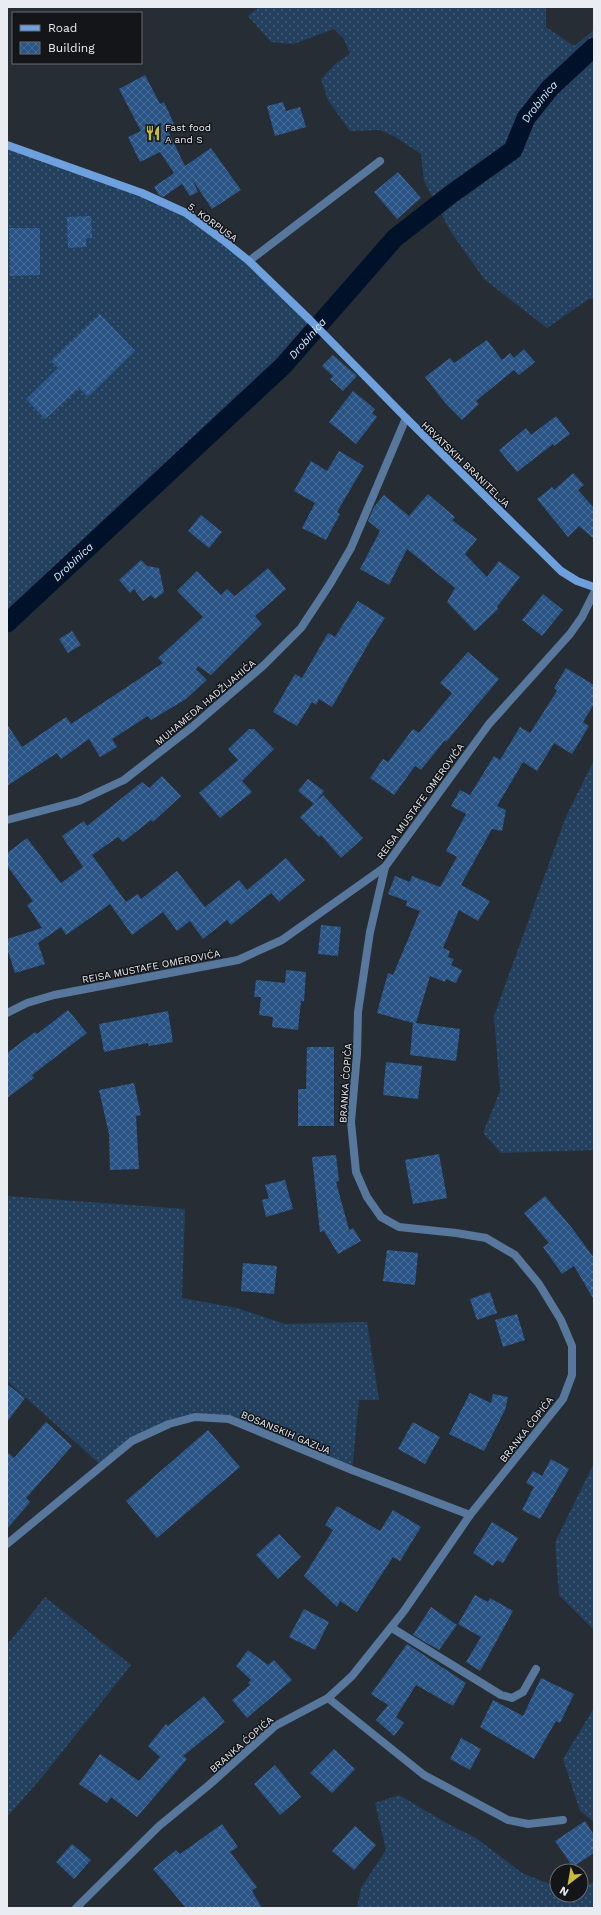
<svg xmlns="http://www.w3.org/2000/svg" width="601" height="1915" font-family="'Work Sans',sans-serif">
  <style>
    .grass { fill: url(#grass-dots) }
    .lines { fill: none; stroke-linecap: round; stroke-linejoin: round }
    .canal { stroke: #00122a; stroke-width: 19 }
    .building { fill: url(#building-cross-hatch) }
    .street { stroke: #57779d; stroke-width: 8 }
    .secondary { stroke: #6da0dc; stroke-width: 8 }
    .labels { text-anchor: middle; stroke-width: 3; stroke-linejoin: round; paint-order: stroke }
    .poi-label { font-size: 10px; fill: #e9edf2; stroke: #131519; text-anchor: start }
    .street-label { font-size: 10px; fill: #e9edf2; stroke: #131519 }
    .water-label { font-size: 11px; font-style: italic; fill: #d9e6f5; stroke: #131519 }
  </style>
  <defs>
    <pattern id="grass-dots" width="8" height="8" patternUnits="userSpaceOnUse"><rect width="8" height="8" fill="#24405f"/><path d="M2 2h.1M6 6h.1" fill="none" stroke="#445c76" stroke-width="1.8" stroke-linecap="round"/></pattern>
    <pattern id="building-cross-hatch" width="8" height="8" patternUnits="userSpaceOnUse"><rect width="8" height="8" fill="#295485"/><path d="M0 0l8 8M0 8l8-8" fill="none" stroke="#486d97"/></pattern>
  </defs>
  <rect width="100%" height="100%" fill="#272d35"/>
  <g class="grass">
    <polygon points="259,7 546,7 546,27 574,46 594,30 594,299 589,299 547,328 484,279 451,232 424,181 421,154 392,135 379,130 350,131 328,100 321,79 336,63 350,54 344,39 334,29 293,44 271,42 248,16"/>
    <polygon points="7,145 186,213 223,240 310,320 321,321 283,366 7,623"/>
    <polygon points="594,760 594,1150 501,1153 483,1133 500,1091 494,1016 565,819"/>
    <polygon points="7,1196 185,1209 182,1298 237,1308 285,1324 367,1322 379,1400 359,1400 352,1470 229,1419 195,1417 148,1432 102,1466 7,1381 7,1365 9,1363 7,1361"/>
    <polygon points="594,1463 594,1630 559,1595 555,1542"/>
    <polygon points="45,1597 131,1665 43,1776 7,1817 7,1645"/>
    <polygon points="594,1708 594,1822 580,1811 563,1759"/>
    <polygon points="399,1795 448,1824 476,1838 522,1873 557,1887 557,1895 581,1895 581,1887 594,1882 594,1908 357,1908 361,1888 386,1850 375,1803"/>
  </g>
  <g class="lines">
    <path class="canal" id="s1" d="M7,623L283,366L395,238L450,195L513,150L526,118L550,88L594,47"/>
  </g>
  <g class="building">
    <polygon points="145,75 160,104 164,102 175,126 167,129 185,166 211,148 241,190 212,209 192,179 198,192 190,196 182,184 163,197 159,195 154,187 174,173 160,152 140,162 128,137 141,131 119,89"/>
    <polygon points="283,102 286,111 300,107 306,127 275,136 267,106"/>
    <polygon points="398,172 421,198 397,219 374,192"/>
    <polygon points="91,216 92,238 86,238 86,247 68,248 67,217"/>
    <polygon points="9,228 40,228 40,275 10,276"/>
    <polygon points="100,314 135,351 88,397 79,388 45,419 26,399 58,368 51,361"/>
    <polygon points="487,340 502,360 510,353 514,358 524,349 535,362 519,375 514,370 476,401 479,404 462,420 446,404 425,377 450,358 454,363"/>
    <polygon points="333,355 357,376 343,391 330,379 333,376 322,366"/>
    <polygon points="353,391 375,409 372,413 377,417 356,444 329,422"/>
    <polygon points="556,416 570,434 554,446 553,444 517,472 499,450 526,428 531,435"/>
    <polygon points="339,451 364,466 337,512 340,514 326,540 302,528 315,503 294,491 311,461 327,471"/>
    <polygon points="573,473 584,485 578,490 594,508 594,539 579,526 568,537 537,499 552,487 554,490"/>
    <polygon points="428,494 455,517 452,520 477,539 465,554 487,577 499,561 520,577 497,607 498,609 475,631 447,602 455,588 407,549 389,585 360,569 380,531 368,521 374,507 384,495 409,516"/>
    <polygon points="201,515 222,532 209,548 188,531"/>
    <polygon points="141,560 147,566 159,568 164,592 155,599 151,595 143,601 134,589 130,593 119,580"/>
    <polygon points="268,568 286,589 255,616 262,624 211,675 198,666 196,669 207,680 186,699 151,720 148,716 112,739 117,747 100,757 89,739 61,759 57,753 7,786 7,724 22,747 66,717 71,724 163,663 158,658 203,617 177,591 197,571 221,595 227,589 235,596"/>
    <polygon points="543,594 563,610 542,636 522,620"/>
    <polygon points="358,601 385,618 370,641 332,707 319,699 316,705 312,702 297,726 273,712 295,674 302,678 328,633 335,637"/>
    <polygon points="72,631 81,645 68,653 59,639"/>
    <polygon points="468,652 499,679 446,742 445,740 421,770 415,766 394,795 370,778 383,759 388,762 413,729 419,733 452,693 440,683"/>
    <polygon points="566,668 594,685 594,704 583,722 589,726 572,754 554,743 537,771 523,762 497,806 506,810 502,831 492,829 461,885 490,901 478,921 459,910 443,948 450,951 448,957 454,959 451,965 462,970 456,983 446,979 445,982 430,976 416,1023 460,1029 456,1061 410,1055 413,1023 377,1013 388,973 393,975 420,911 406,906 407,901 388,894 395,876 410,882 412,876 440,887 457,857 446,851 466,814 451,806 460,790 470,795 494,756 500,760 520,727 530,733 557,691 554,688"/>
    <polygon points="249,729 254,729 274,749 242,781 252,792 220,818 199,793 238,760 228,749"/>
    <polygon points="162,776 181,796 153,822 151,820 123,842 118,837 92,855 126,902 138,894 141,899 177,871 205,907 239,880 247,890 286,858 305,880 279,902 271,893 231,925 227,920 203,939 190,921 177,931 163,912 132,935 110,904 66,935 61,927 38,943 45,964 15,973 7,948 7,939 42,928 27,905 33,901 7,866 7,853 27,838 61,883 83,867 62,836 84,821 87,826 142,782 149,788"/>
    <polygon points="308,779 324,791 314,804 298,791"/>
    <polygon points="323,795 363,838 341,858 321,835 319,837 300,817"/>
    <polygon points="321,925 341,927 338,956 318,954"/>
    <polygon points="286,970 306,972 304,1001 301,1001 298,1030 272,1027 273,1017 259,1015 261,997 254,997 256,980 285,983"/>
    <polygon points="68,1010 87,1033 32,1075 34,1078 7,1098 7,1053 35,1032 37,1034"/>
    <polygon points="168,1011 173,1042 149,1046 148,1043 104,1052 99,1024"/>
    <polygon points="307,1047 334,1047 334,1126 298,1126 298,1089 306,1089"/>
    <polygon points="386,1062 422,1066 418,1099 383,1095"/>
    <polygon points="134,1083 141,1115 136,1116 139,1169 110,1170 109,1134 99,1090"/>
    <polygon points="439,1154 447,1198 413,1204 405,1160"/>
    <polygon points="336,1155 339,1181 336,1182 349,1230 353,1228 361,1241 338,1254 324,1231 320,1232 312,1157"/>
    <polygon points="285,1180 293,1209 266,1217 262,1200 269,1198 265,1185"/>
    <polygon points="545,1196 572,1228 594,1258 594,1300 574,1266 562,1274 543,1247 549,1243 524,1213"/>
    <polygon points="387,1250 418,1253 415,1285 383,1281"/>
    <polygon points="243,1263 277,1266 274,1294 241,1291"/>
    <polygon points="490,1292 497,1313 477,1320 470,1299"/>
    <polygon points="517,1314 525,1340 503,1347 495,1320"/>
    <polygon points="7,1384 25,1398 7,1422"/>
    <polygon points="470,1393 491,1403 493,1394 508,1397 505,1410 484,1451 449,1434"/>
    <polygon points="46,1422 72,1446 26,1498 30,1502 7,1529 7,1452 14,1458"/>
    <polygon points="413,1422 440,1437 425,1464 398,1449"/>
    <polygon points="208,1430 240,1467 157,1538 126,1501"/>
    <polygon points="551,1459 569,1469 540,1519 522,1510 534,1487 526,1483 533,1471 542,1476"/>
    <polygon points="337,1506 380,1531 393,1510 421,1527 400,1561 393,1557 357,1612 340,1601 337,1607 304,1576 333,1530 325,1525"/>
    <polygon points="492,1522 518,1538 503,1563 497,1560 493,1566 473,1553"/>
    <polygon points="279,1534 301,1557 278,1579 256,1555"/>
    <polygon points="475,1595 488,1602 490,1598 513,1611 480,1671 466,1662 481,1637 458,1624"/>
    <polygon points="431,1607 457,1625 439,1650 413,1635"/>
    <polygon points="304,1609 329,1622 315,1650 289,1637"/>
    <polygon points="407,1644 466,1683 453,1706 416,1685 396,1717 404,1723 394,1736 376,1720 388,1705 371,1694"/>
    <polygon points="248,1650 268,1665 274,1660 292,1680 247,1718 232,1700 250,1685 248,1683 251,1680 236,1666"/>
    <polygon points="541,1678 574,1694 560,1723 556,1721 534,1759 480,1727 493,1700 523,1716"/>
    <polygon points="204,1696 225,1722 183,1756 187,1759 137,1817 111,1797 107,1803 79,1784 100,1754 139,1781 160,1757 148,1746 166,1724 168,1726"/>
    <polygon points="461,1738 481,1749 470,1770 450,1759"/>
    <polygon points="334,1749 355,1769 332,1793 310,1773"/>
    <polygon points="275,1765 301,1797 280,1815 254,1784"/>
    <polygon points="585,1821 594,1835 594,1853 573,1867 555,1841"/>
    <polygon points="222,1824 238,1847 230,1852 257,1887 252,1891 262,1908 186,1908 153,1869 176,1850 180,1854"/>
    <polygon points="355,1826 376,1845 354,1870 332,1851"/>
    <polygon points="72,1844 91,1860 74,1879 56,1862"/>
  </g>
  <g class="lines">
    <g class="street">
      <polyline points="249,261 380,161"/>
      <polyline points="7,820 79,801 124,780 192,727 264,665 301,628 330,584 351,548 406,418"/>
      <polyline points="7,1013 27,1003 54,995 238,960 282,940 385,867 489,724 570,634 582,617 594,593"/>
      <polyline points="7,1544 132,1441 169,1424 195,1417 229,1419 352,1470 470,1515"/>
      <polyline points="392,1628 501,1695 512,1698 523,1692 536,1669"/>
      <polyline points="328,1698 424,1775 508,1820 528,1824 563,1820"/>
      <polyline points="76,1908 159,1826 209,1785 275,1726 328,1698 352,1676 404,1611 470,1515 563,1399 572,1375 572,1346 561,1320 539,1284 515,1255 486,1238 456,1233 399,1227 381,1217 367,1197 356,1172 351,1122 357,1054 358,1012 370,932 385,867"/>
    </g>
    <polyline class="secondary" points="7,145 142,193 186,213 223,240 249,261 310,320 406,418 561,571 577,581 594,587"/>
  </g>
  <defs>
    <symbol id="restaurant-bare" viewBox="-9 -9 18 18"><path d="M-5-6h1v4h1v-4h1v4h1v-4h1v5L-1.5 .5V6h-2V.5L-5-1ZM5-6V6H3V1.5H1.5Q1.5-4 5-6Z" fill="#c8bb3b" stroke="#131519" stroke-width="2.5" paint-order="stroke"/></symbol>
  </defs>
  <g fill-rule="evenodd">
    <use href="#restaurant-bare" x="142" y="122" width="22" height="22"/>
  </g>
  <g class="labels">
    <g class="poi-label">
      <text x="165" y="131">Fast food<tspan x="165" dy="12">A and S</tspan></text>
    </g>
    <g class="street-label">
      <text transform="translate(213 222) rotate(36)" y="4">5. KORPUSA</text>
      <text transform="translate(466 464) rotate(44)" y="4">HRVATSKIH BRANITELJA</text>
      <text transform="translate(205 702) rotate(-40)" y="4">MUHAMEDA HADŽIJAHIĆA</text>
      <text transform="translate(420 801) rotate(-54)" y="4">REISA MUSTAFE OMEROVIĆA</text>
      <text transform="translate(151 966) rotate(-11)" y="4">REISA MUSTAFE OMEROVIĆA</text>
      <text transform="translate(345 1083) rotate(-86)" y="4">BRANKA ĆOPIĆA</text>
      <text transform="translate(526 1429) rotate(-52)" y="4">BRANKA ĆOPIĆA</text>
      <text transform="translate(286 1432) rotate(23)" y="4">BOSANSKIH GAZIJA</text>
      <text transform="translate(241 1744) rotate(-41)" y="4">BRANKA ĆOPIĆA</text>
    </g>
    <g class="water-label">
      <text dy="4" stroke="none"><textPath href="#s1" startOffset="750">Drobinica</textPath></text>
      <text dy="4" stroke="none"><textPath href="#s1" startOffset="414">Drobinica</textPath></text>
      <text dy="4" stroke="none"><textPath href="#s1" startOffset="90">Drobinica</textPath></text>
    </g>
  </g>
  <rect width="601" height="1915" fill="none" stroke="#e9edf2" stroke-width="16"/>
  <rect x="12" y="12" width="130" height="52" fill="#131519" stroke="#696b70"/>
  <rect x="20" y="25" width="20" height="6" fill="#6da0dc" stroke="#696b70"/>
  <text x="48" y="32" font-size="12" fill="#e9edf2">Road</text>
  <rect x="20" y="42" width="20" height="12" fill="url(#building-cross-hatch)" stroke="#696b70"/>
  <text x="48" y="52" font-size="12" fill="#e9edf2">Building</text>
  <g transform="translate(569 1883) rotate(211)"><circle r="19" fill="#131519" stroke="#696b70"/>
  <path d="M0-3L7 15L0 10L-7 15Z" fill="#c8bb3b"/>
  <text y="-6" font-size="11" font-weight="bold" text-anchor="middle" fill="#e9edf2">N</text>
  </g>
</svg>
